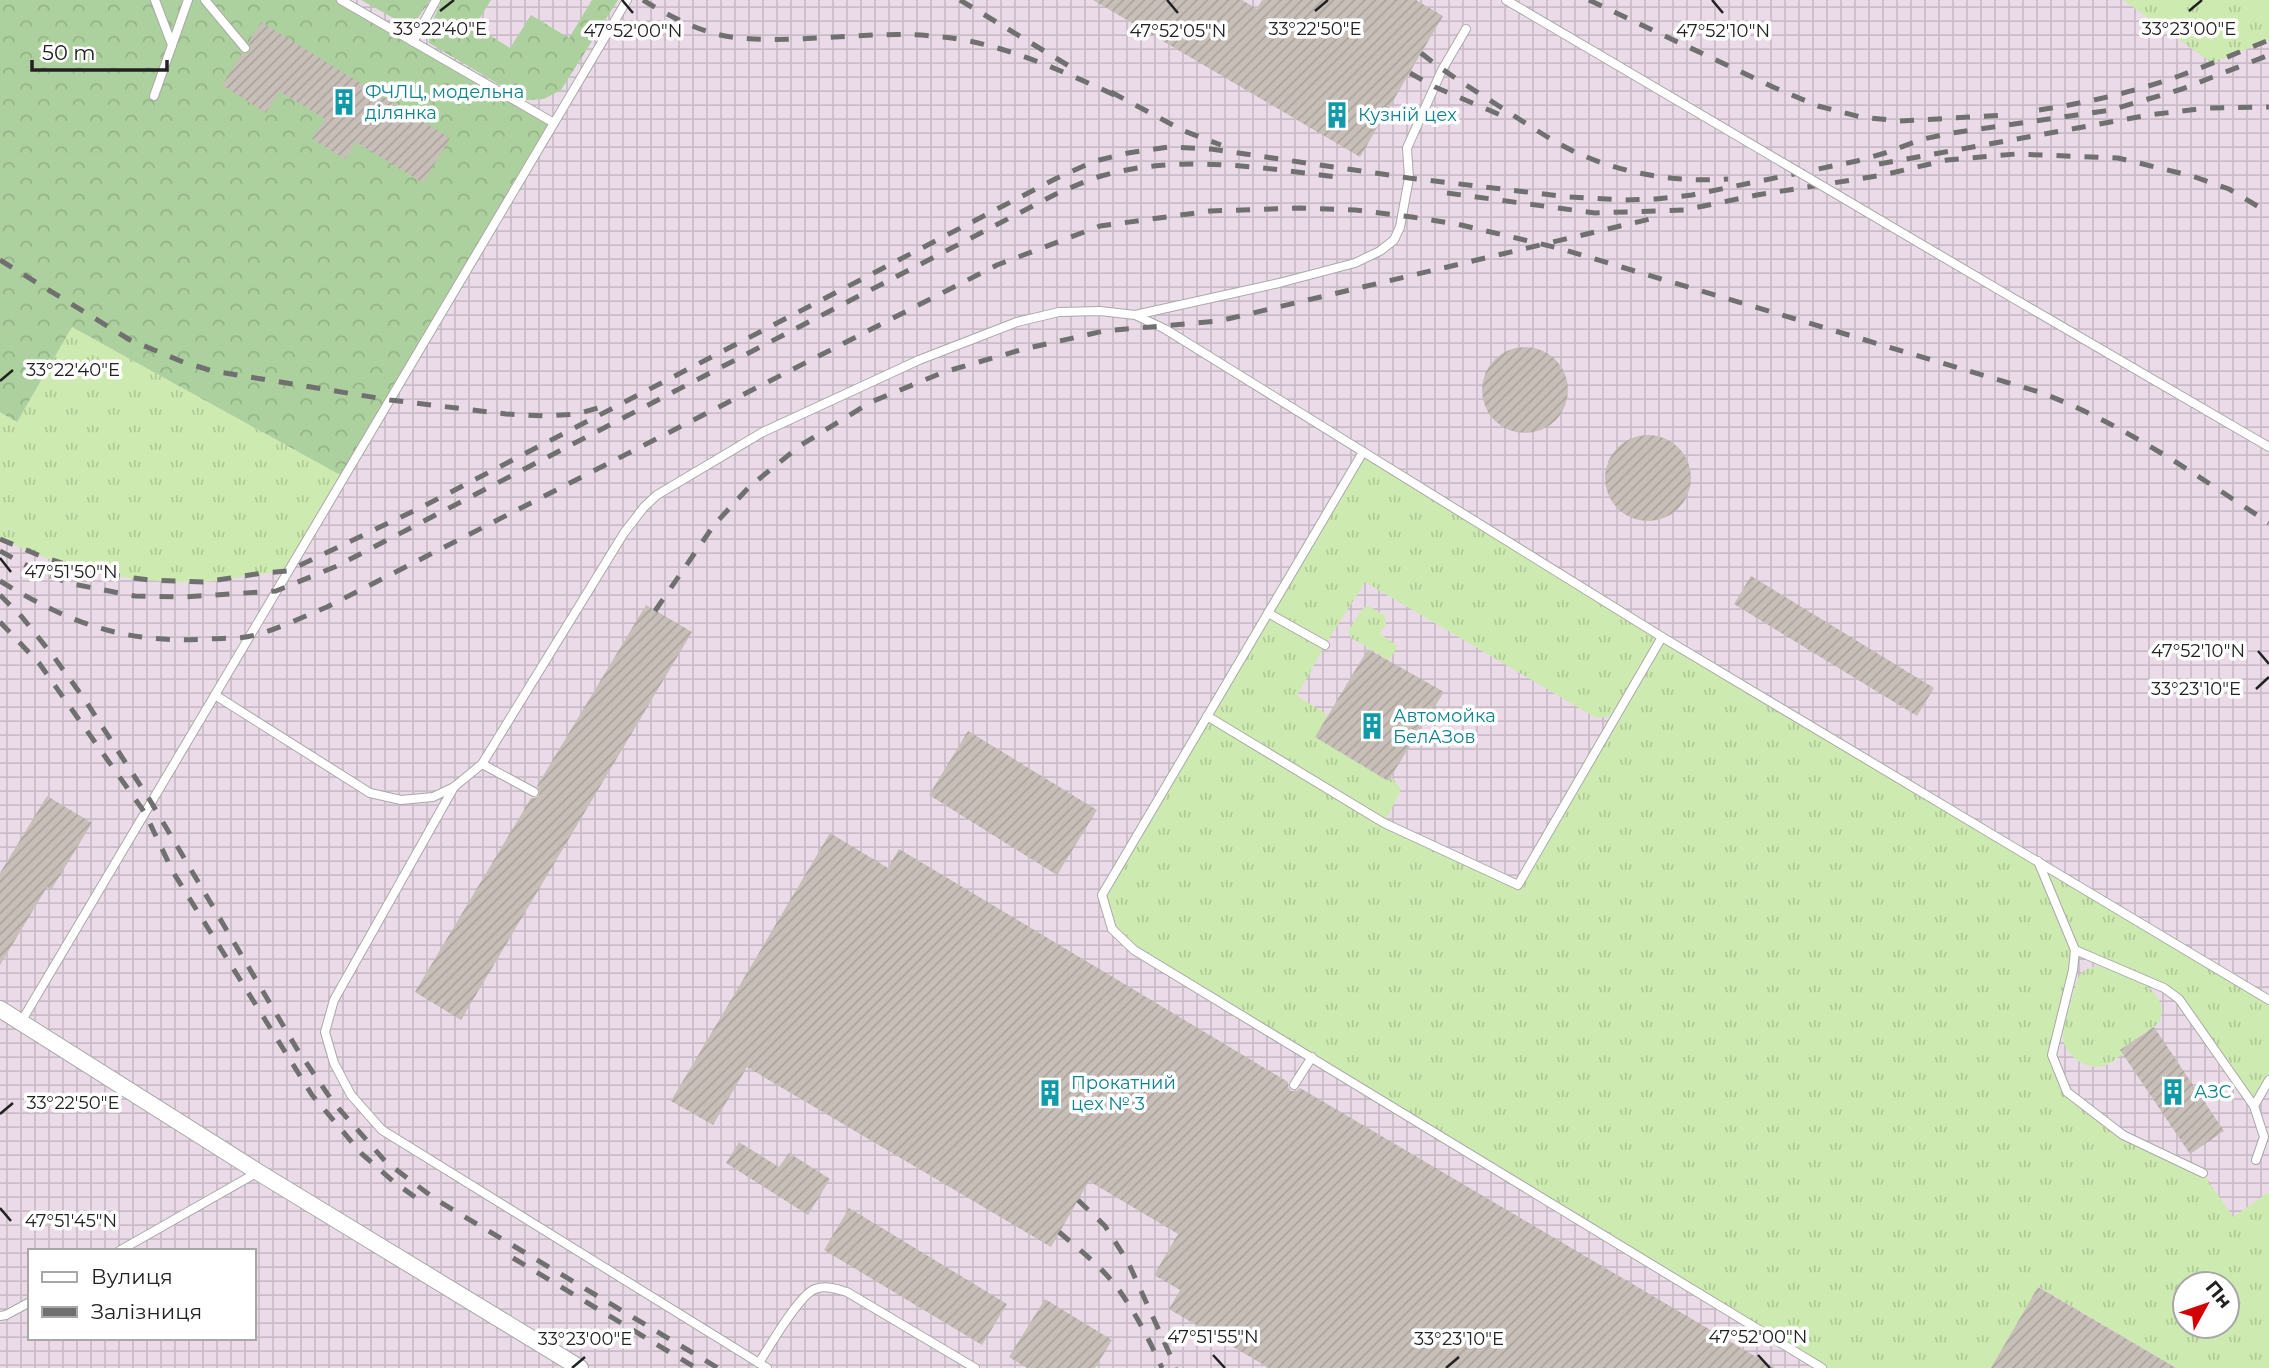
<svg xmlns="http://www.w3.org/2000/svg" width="2269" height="1368" font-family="Montserrat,sans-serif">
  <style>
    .industrial { fill: url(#industrial-grid); fill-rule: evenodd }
    .grass { fill: url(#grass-tufts); fill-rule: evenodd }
    .forest { fill: url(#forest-crowns) }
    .building { fill: url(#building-hatch) }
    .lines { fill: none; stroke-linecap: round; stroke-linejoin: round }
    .lane-casing { stroke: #a9a9a9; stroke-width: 10 }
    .street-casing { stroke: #a9a9a9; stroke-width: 18 }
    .lane { stroke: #fff; stroke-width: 8 }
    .street { stroke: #fff; stroke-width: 16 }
    .rail { stroke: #707070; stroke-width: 5; stroke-dasharray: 14 14; stroke-linecap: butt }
    .lane-bridge-casing { stroke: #a9a9a9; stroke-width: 10; stroke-linecap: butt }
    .lane-bridge { stroke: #fff; stroke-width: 8 }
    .ticks { fill: none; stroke: #222; stroke-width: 2.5 }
    .labels { text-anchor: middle; stroke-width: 7; stroke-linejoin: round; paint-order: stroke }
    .culture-label { font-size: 18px; fill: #0d838f; stroke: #fff; text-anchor: start }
    .ticks-label { font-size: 18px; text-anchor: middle; fill: #222; stroke: #fff; stroke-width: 7; stroke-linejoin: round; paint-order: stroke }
  </style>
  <defs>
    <pattern id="industrial-grid" width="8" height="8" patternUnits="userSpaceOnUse" patternTransform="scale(1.75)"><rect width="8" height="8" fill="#ebdbe8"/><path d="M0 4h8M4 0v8" fill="none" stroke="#c9bcc7"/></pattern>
    <pattern id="grass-tufts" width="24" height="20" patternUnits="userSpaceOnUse" patternTransform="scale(1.75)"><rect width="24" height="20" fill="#cdebb0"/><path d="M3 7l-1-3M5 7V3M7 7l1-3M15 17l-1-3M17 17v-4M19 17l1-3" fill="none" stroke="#b0c997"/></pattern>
    <pattern id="forest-crowns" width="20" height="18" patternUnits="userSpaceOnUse" patternTransform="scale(1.75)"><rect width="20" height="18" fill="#add19e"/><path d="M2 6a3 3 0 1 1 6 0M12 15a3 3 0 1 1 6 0" fill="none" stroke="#95b388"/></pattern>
    <pattern id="building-hatch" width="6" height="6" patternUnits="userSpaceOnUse" patternTransform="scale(1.75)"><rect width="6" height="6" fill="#c7bfb8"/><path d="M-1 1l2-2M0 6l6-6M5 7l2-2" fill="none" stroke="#aba49e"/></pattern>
  </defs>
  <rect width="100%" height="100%" fill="#f2efe9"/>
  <path class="industrial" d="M0,0H2269V1368H0ZM30,1251H254V1338H30ZM2185,1284H2227V1326H2185Z"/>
  <g class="grass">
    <polygon points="2123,0 2269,0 2269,40 2212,63"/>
    <path d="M72,327L344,477L288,571C260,573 231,580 203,582C166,583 127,579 91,572C60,565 29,551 0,539V412L17,422Z"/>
    <path d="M1363,452L2269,1000V1080L2254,1106L2178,998L2075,951L2052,1055L2067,1092L2123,1135L2203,1173L2233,1217L2269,1192V1368H2176L2039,1287L1991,1368H1828L1134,950L1112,929L1102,895ZM1365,582L1596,718L1615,716L1518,885L1384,823L1400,792V787L1391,777L1388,781L1315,737L1328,715L1297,696L1325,645ZM2185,1284H2227V1326H2185Z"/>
    <polygon points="1368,606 1385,615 1386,624 1380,634 1398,646 1389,660 1351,638 1348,631 1363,608"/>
    <path d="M2097,966C2123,974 2174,987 2159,1023L2120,1050L2123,1054C2117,1058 2110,1064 2104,1066C2086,1071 2064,1055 2063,1037C2062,1028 2075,989 2078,978L2084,970Z"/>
  </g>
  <g class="forest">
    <polygon points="0,0 342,0 554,123 344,477 72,327 17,422 0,412"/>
    <polygon points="361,0 430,0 418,18 404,24"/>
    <polygon points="442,0 491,0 475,26 510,48 531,15 569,38 592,0 618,0 561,90 544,99 525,100 429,43 429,29"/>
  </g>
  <g class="building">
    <polygon points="1093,0 1242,0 1257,9 1262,0 1416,0 1443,16 1360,157"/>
    <polygon points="261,22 450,138 423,183 356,142 345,159 312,139 325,119 279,91 266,113 222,85 242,53 247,54 251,51 249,42"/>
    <circle cx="1525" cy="390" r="43"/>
    <circle cx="1648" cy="478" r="43"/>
    <polygon points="1751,576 1934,688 1917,716 1734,604"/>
    <polygon points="646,605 692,632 461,1020 415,992 531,798 535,798 539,796 540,791 537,786"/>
    <polygon points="1368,649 1444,692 1388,781 1315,737"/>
    <polygon points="968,731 1097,810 1057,875 929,795"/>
    <polygon points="47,796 92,823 51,890 47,887 0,965 0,873"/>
    <polygon points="830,833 888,868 899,849 1288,1082 1288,1087 1291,1091 1296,1091 1300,1088 1775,1368 1269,1368 1169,1309 1180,1290 1154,1275 1178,1234 1089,1181 1051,1247 747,1067 713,1125 671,1101"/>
    <polygon points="2154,1027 2224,1131 2190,1154 2120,1050"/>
    <polygon points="739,1142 779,1167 789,1153 830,1179 808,1215 726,1163"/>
    <polygon points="849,1208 1007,1304 982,1345 824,1250"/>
    <polygon points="2038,1287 2176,1368 1991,1368"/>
    <polygon points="1045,1299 1112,1340 1095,1368 1027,1368 1009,1357"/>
  </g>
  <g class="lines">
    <defs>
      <g id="lane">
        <polyline points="155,0 172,45"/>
        <polyline points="205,0 245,48"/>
        <polyline points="341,0 554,123"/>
        <polyline points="1506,0 1610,61"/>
        <polyline points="413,42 436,0"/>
        <polyline points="154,96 188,0"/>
        <polyline points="1994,287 2269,447"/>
        <polyline points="1135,315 1279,283 1355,263 1380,251 1394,240 1400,227 1409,178 1407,148 1442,70 1466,29"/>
        <polyline points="1363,452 1102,895 1112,929 1134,950 1822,1368"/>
        <polyline points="1268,613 1325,645"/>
        <polyline points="215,695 370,793 401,800 433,797 454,787 482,764 624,533 644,507 657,495 763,432 919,360 1017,322 1059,312 1100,311 1135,315 1165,329 1662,637 2269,1000"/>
        <polyline points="1207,716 1384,823 1518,885 1662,637"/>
        <polyline points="482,764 534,792"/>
        <polyline points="454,787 334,1000 325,1032 334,1063 351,1095 382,1130 767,1368"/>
        <polyline points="2038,861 2075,950 2073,970 2052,1055 2067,1092 2123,1135 2203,1173"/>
        <polyline points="2075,950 2164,988 2179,999 2254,1106 2264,1137 2256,1160"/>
        <polyline points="21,1022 627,0"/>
        <polyline points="1294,1085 1312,1057"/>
        <polyline points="2254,1106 2269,1080"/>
        <polyline points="119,1251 258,1172"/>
        <polyline points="0,1316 6,1315 30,1302"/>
        <path d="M759,1363C769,1347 799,1295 815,1289C826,1285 836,1289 847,1292L975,1368"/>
      </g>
      <polyline id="street" points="0,1009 258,1172 580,1368"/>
    </defs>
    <use href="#lane" class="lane-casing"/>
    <use href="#street" class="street-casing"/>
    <use href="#lane" class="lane"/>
    <use href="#street" class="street"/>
    <g class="rail">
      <path d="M643,0C669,16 701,33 731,37C798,45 866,30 933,36C1000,41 1059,70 1119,97"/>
      <polyline points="960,0 1069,66"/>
      <polyline points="1589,0 1773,87 1818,106 1861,117 1900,121 2007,115"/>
      <path d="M1421,53C1447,74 1474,90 1502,108C1524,122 1547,138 1571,150C1618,173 1675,183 1728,179"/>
      <polyline points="1410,73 1435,87 1505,117"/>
      <polyline points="1111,92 1184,131 1221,145"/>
      <path d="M2039,110C2086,103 2134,92 2179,76C2209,65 2239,52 2269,40"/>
      <polyline points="1879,164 2149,115 2206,108 2269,107"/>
      <polyline points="1447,193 1595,213 1684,210 1757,195 1883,175 1947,160 2016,154 2118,158 2192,176 2229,189 2269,213"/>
      <polyline points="0,260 130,340 183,362 213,371 390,400 506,414 545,416 577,414 601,407"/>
      <polyline points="0,539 43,557 89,572 149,580 204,582 263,573 288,571 420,508 1057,178 1095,161 1128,153 1169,147 1211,149 1409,178 1569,197 1624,200 1656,199 1692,195 1857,161 1885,153 1923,139 1952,133 2111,110 2182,89 2269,55"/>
      <path d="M0,551L26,565L68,583L135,596L184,597L276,591L337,566L1056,194C1070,188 1085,181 1101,176C1178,154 1257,167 1336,177"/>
      <path d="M0,581C71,624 125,644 209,639C222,638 238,639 251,636C277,630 302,617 327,607L997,265L1100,226L1210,211L1301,208L1355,210L1412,217L1457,224L1558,248L2039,392C2121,422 2196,475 2269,523"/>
      <polyline points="0,595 22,617 54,657 85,700 151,802 297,1049 333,1102 385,1161 435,1199 718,1368"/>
      <polyline points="655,611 714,525 749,487 801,445 871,402 944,372 1024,349 1104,331 1219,321 1650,219"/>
      <polyline points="0,622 39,663 145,813 173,872 312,1095 362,1154 394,1182 426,1205"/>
      <polyline points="1078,1200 1105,1226 1128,1262 1176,1368"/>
      <path d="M1059,1232C1080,1250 1103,1268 1119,1290C1136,1314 1150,1341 1162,1368"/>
      <polyline points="513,1258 696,1368"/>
    </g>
    <defs>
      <polyline id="lane-bridge" points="1610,61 1994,287"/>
    </defs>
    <use href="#lane-bridge" class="lane-bridge-casing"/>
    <use href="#lane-bridge" class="lane-bridge"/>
  </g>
  <path class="ticks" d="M622,0L633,13M1167,0L1178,13M1712,0L1723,13M440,11L454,0M1315,11L1328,0M2189,11L2202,0M0,381L13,370M0,558L11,572M2258,651L2269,664M2256,689L2269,677M0,1114L13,1103M0,1208L11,1221M1213,1355L1225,1368M1758,1355L1770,1368M572,1368L585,1357M1446,1368L1459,1357"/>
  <defs>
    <symbol id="building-bare" viewBox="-9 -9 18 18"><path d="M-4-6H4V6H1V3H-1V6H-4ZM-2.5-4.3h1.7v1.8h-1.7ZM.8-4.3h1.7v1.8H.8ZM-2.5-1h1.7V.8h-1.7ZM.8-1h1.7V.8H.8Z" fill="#0f9aa8" stroke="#fff" stroke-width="2.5" paint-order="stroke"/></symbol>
  </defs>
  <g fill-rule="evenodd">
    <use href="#building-bare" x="325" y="83" width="38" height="38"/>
    <use href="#building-bare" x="1318" y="96" width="38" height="38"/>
    <use href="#building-bare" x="1353" y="707" width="38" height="38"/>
    <use href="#building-bare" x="2154" y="1073" width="38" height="38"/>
    <use href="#building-bare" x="1031" y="1074" width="38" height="38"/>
  </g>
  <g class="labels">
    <g class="culture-label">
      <text x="365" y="98">ФЧЛЦ, модельна<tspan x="365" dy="21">ділянка</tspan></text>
      <text x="1358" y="121">Кузній цех</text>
      <text x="1393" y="722">Автомойка<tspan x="1393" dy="21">БелАЗов</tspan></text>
      <text x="1071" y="1089">Прокатний<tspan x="1071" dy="21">цех № 3</tspan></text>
      <text x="2194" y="1098">АЗС</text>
    </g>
  </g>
  <g class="ticks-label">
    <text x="440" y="35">33°22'40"E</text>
    <text x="1315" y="35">33°22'50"E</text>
    <text x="2189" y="35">33°23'00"E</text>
    <text x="633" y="37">47°52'00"N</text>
    <text x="1178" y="37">47°52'05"N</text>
    <text x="1723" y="37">47°52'10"N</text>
    <text x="73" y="376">33°22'40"E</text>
    <text x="71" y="578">47°51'50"N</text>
    <text x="2198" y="657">47°52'10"N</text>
    <text x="2196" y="695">33°23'10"E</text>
    <text x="73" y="1109">33°22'50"E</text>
    <text x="71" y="1227">47°51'45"N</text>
    <text x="1213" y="1343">47°51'55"N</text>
    <text x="1758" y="1343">47°52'00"N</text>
    <text x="585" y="1345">33°23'00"E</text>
    <text x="1459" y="1345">33°23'10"E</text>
  </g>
  <rect x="28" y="1249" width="228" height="91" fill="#ffffff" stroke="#a7a7a7" stroke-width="2"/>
  <rect x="42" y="1272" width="35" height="10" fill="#ffffff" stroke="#a7a7a7" stroke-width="2"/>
  <text x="91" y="1284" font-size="21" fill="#222222">Вулиця</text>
  <rect x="42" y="1307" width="35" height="10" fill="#707070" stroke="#a7a7a7" stroke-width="2"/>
  <text x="91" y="1319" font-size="21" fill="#222222">Залізниця</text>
  <g transform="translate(2206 1305) rotate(50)"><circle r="33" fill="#ffffff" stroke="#a7a7a7" stroke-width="2"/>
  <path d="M0-5L12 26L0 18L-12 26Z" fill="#d40000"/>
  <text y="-10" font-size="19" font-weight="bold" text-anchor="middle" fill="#222222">Пн</text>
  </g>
  <path d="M32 60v10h135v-10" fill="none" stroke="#222222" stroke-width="3.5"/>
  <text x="42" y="60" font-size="21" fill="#222222" stroke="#ffffff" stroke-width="5" paint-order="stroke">50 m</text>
</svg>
